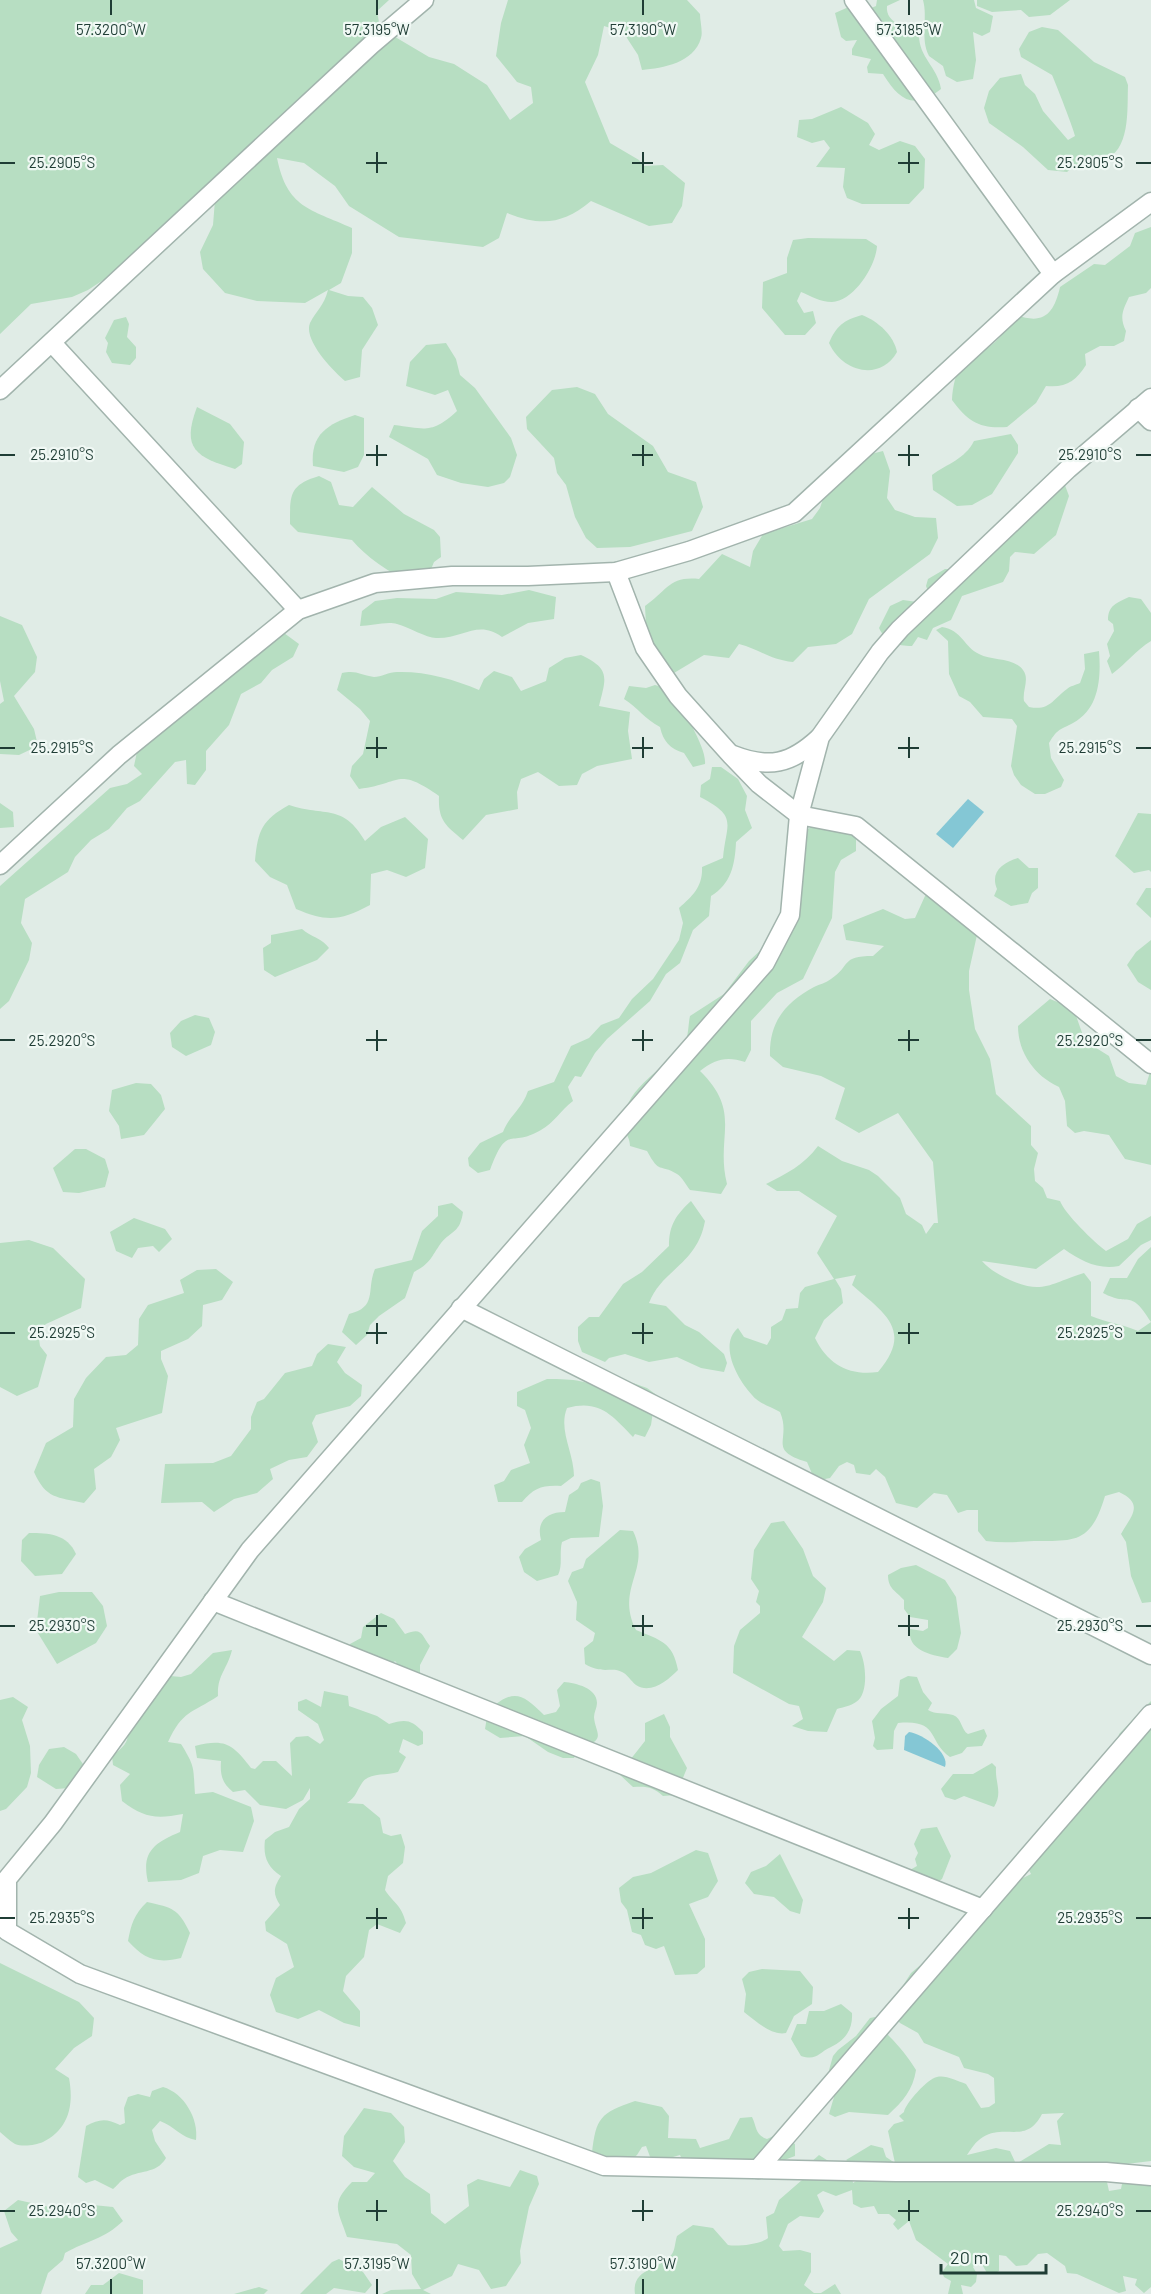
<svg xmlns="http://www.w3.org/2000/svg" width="1151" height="2294" font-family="Barlow,sans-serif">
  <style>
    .green { fill: #b7dec2; fill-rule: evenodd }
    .water { fill: #84c7d5 }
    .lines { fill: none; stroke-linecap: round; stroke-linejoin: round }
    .street-casing { stroke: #a2b4ad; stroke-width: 21 }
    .street { stroke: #fff; stroke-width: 18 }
    .ticks { fill: none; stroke: #1f3d35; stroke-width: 2 }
    .ticks-label { font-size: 15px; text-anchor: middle; fill: #1f3d35; stroke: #f0f8f4; stroke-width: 4.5; stroke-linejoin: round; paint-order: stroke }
  </style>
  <rect width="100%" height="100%" fill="#e0ece6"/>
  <g class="green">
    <path d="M0,0H389L377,11L380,28L429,57L454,64L487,85L510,120L533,103L531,87L517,82L496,56L501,23L508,0H687L700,14C700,21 703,32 701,38C694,63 663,68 642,70L638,55L623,32L604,26L598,55L585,82L610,143L639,160L644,166L663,165L685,183L682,206L672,223L649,226L591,201C562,225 541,226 507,213L499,238L483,247L399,237L349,206L335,186L304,163L277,158C287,208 310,209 352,228V253L341,283L329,290L348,296L363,297L372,308L378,325L362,350L360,377L345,381C333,371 303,340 310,323C316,311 324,306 328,290L305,303L257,301L225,293L203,269L200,252L213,225L215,200L178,231L88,290L72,297L31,304L0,334Z"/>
    <path d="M877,0H900L887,6C885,24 908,27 919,35C919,58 937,66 941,89C914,111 899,100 883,74L868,73L867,67L871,59L852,55V49L857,40L846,41L841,37L835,13L851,6L864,11L876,6Z"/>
    <path d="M923,0H974L976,8L993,16L990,32L982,36L973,32L976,60L973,79L957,82L946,76L943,66L929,56C920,38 928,18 923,0Z"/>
    <polygon points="977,0 1070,0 1050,15 1029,17 1021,10 992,12 977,6"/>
    <path d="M1042,27L1058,30L1094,62L1125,77L1128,85C1127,109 1131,153 1102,160C1086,164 1082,160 1067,172L1048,170L1023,147L989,123L984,108L989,91L1000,78L1021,74L1025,85L1035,94L1043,111L1068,140L1075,136C1074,130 1056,84 1052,75L1021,57L1019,49L1029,32Z"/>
    <polygon points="841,107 868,123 875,134 869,145 879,150 900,141 915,146 925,159 924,188 909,204 862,204 847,198 843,187 845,168 816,167 830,148 824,140 812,143 797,137 799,120 812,119"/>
    <path d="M1151,227V288L1146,293L1129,297C1123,310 1119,317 1126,331L1124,341L1114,346H1100L1085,354L1086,365C1076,381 1066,388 1046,386L1036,403L1007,427C980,429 968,422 952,400C956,350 973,366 1000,337C1004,333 1002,329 1004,325C1006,321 1011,317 1014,314C1043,326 1054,314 1060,287L1094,264L1105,265L1130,246L1135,233Z"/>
    <path d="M808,238L866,239L877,246C876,266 854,301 832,302C820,302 811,296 801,292L797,301L804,313L813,311L816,323L805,335H785L762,308L763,282L787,273V258L793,240Z"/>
    <path d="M862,315C878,321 894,336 897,352C880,382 842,372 829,343C836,326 844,320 862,315Z"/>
    <polygon points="126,317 129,324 127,337 136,347 136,358 130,365 112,363 106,352 108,343 105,338 114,320"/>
    <path d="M446,343L456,359L460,375L475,388L511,438L517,455L510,477L504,483L488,487L461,483L437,475L428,459L389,437L394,425C426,429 432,434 457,411L448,390L435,395L406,386L410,362L426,345Z"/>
    <polygon points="577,387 595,394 608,414 653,446 668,472 696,482 703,507 692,531 630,547 597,548 586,538 575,517 566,485 557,473 554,458 527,429 526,417 552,390"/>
    <path d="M197,407L230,424L244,442L242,464L235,469C196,457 181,449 197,407Z"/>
    <path d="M355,415L364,418V455L358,467L344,472L313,466C310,434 328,424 355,415Z"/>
    <path d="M1011,434L1018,445V453L992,494L972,505L957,506L933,490L932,475C947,464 965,459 974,441Z"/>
    <path d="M883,451L890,471L887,498L895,510L915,517L936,518L938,538L930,554L869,599L852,634L836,644L808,647L793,662C770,660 759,649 739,644L729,658L704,655L674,673L653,659L646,626L645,606C667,591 669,576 699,579L722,554L750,567L753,551L763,534L812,519L820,508L830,478L859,457Z"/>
    <path d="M319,476L331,482L339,505L353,507L372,487L404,514L434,530L440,537L441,557L434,562L427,579L410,583C389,572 366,557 352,540L298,532L290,524C290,495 289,485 319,476Z"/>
    <path d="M1063,480L1069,496L1056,535L1034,554L1015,552L1010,557L1009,571L1003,582L962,596L951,620L933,628L927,640L918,637L912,646C897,646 886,643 879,628L890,606L903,600L917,602L929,594L926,586L928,579L945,569H952L984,536L999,533Z"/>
    <path d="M529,590L556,597L554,619L528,623L502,637C478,619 463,639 436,638C426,638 409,627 397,624C387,621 371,626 360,626L362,611L375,601L397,598L436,599L456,592L502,595Z"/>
    <path d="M1129,597L1141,599L1151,613V641C1136,650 1127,663 1112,674L1107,661L1110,656L1107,644L1114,631L1113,624L1108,620C1108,605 1117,603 1129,597Z"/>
    <polygon points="0,616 22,625 37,657 35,672 14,696 34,729 38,746 19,755 0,754 0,704 4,701 0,681"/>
    <path d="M942,627C962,630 964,647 979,654C992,661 1013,657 1023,670C1030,679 1022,691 1024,701L1029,707C1050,711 1052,700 1067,689C1070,686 1076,685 1080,683L1085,669L1084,654L1099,651C1101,676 1100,709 1073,723C1060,730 1058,728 1049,743L1051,758L1064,780L1061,787L1045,794H1035L1021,785L1014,775L1011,766L1017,726L1012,719L983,717L970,702L959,696L949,674L948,641L936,630Z"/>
    <polygon points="284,633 299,644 293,657 272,670 261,683 241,694 229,725 206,751 206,770 195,785 187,784 186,760 175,762 140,801 127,808 109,829 91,840 75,857 68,872 25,899 21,923 32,943 29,960 9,1001 0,1009 0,886 110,788 127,784 142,774 134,766 138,747 188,707 203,699 211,689"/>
    <path d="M581,655C611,669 606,678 599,706L630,712L628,731L632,759L597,766L582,774L577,785L559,786L538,772L521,779L517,792L518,809L486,815L463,840C445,825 438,820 439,796C396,766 402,784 359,789L350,776L352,766L363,754L370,721L360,709L337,690L342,673C357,670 360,675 374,677C381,677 389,672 397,672C424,671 454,679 479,690L484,679L494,671L512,677L521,691L546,681L549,668L565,658Z"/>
    <path d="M655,685L672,690C681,708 707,747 705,764L693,767L684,753C670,749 663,741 660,727C646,720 637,707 624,699L629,686L646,688Z"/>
    <path d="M712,767H721L738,779L747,796L745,810L752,828L736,842C735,865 731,884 711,896L709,916L693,930L680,963L666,974L650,1001L607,1039L595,1053L581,1077L575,1076L568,1087L573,1101C561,1110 554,1123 541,1130C509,1149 508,1122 490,1170L478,1173L469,1166L468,1158L480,1143L503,1132C510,1114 521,1111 528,1091L554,1082L571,1046L589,1038L601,1025L619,1018L632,999L653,979L679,940L683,923L679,908C693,896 703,886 702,867L723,858C726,823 739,817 700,797L701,785L710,779Z"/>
    <polygon points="0,803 13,812 14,827 0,828"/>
    <path d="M289,805C325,817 343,803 365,841L381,827L405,817L428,839L425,868L406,877L387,870L371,874L370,905C340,921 327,922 296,909L287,885L270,877L255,861C258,830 262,820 289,805Z"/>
    <polygon points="1138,813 1151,814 1151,872 1149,870 1134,873 1115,856"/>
    <path d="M815,824L856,826V851L841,860L835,872L832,918L803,979L777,993L751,1021V1050L745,1062C727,1056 715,1059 700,1071C743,1113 715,1136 727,1184L721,1194L690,1190C686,1185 682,1177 677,1174C659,1163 660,1175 647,1151L630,1146C630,1139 626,1134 625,1128C618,1089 667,1070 684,1043C689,1037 688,1024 690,1016L724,994L749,961L763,948L784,908L800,835Z"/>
    <path d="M1018,858L1029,868H1038V888L1032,893L1028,903L1011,906L994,896L997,889C990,872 1002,863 1018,858Z"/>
    <path d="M933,888L977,935L969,971V990L975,1029L990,1059L996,1094L1031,1126V1145L1038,1153L1034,1169L1035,1181L1043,1188L1047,1198L1060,1201C1065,1214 1094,1242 1106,1251L1128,1239L1137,1224L1151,1216V1240L1141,1245L1119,1266C1098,1270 1081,1261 1064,1249L1036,1269L982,1261C991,1271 998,1274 1010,1280C1043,1295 1051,1283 1084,1273L1091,1282V1316C1107,1323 1123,1324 1138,1331L1151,1322C1129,1287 1131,1308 1103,1293L1110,1278H1127L1138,1259L1151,1247V1602L1142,1603L1131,1576L1126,1542L1121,1534C1131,1516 1145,1504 1119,1492L1105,1496C1091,1543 1076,1541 1034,1541C1018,1542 1002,1543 986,1541L978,1531V1510H967L958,1513L947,1495L934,1493L917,1508L896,1503L885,1477L876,1469L870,1475L856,1473L854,1465L847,1462L839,1466L830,1478L820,1480L813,1476L807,1462C766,1450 792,1440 780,1412C771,1407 758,1403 752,1395C738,1380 718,1345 738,1328L744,1337L767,1345L771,1338V1327L782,1320L786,1309L798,1308L800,1293L805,1287L834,1279L817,1253L837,1216L799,1191H777L766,1184C786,1174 804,1165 818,1146L842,1161L869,1170L878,1176L900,1198L906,1214L922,1225L926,1234L934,1223H938L933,1162L898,1113L859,1133L835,1119L845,1088L821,1076L783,1067L770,1056C769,1022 785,1003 814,987C820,984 826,983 831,979C851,966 840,956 873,956L884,946L846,940L843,925L883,909L905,919L915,918L925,896ZM856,1275L852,1285C884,1313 914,1330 878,1372C850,1376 828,1365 815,1338L824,1320L843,1303L841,1289L835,1279Z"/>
    <polygon points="1146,888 1151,888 1151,918 1136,904"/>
    <path d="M302,929C311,937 322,938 329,948L317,960L275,977L264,970L263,948L271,943V935Z"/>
    <polygon points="1151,940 1151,990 1138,982 1127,965 1136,952"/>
    <path d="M1050,999L1065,1005L1075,1013L1085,1041L1109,1056L1116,1076L1129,1083L1146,1085L1151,1069V1165L1125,1159L1109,1135L1084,1131L1075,1133L1067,1126L1065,1101L1059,1087C1035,1076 1018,1053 1018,1026Z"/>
    <polygon points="195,1015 209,1018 215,1032 211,1045 186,1056 172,1047 170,1033 181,1021"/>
    <polygon points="136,1083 151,1084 161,1095 165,1109 144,1135 121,1139 119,1126 109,1111 112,1090"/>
    <polygon points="75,1149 86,1149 105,1159 109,1172 105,1187 79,1193 63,1192 53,1168"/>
    <path d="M691,1201L705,1221C697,1265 662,1269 649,1303L666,1306L685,1325L699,1332L724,1354L727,1363L724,1372L701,1368L677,1357L649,1362L625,1354L609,1358L605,1362L582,1352L578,1341V1327L589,1317H599L623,1284L642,1272L669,1246C669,1225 676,1215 691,1201Z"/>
    <path d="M452,1203L463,1212C460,1233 452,1230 441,1243C431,1257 431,1263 414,1272L405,1298L379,1316L370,1325L367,1335L356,1345L342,1332L349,1314C378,1307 366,1290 375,1269L412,1260L422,1231L438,1216V1206Z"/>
    <polygon points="134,1218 165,1229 172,1239 159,1252 153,1246 138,1248 132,1258 116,1251 110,1232"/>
    <polygon points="29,1240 53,1248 85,1279 81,1308 46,1324 38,1332 40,1346 47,1355 38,1387 17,1396 0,1387 0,1243"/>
    <path d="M216,1269L233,1282L222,1300L203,1305L202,1326L188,1339L161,1351V1359L168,1376L162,1413L116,1428L120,1440L111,1457L94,1469L96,1489L84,1503C57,1497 46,1499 34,1472L46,1443L73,1427L74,1399L86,1378L106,1357L126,1355L138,1345L139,1319L148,1305L184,1293L180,1280L197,1270Z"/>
    <polygon points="328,1344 346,1347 337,1362 345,1373 362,1385 361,1396 350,1406 316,1415 312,1423 318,1442 307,1457 289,1460 270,1469 273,1479 257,1493 234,1499 214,1512 202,1502 161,1503 165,1464 213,1463 231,1456 251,1429 251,1417 257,1402 264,1399 285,1373 312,1366 317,1354"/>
    <path d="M547,1379C575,1379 587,1380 611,1394L633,1383L647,1388L662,1399L654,1405L651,1425L645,1437L635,1434L633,1437C612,1415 599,1399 567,1408C558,1430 574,1453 574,1476L561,1486C542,1485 534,1488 522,1502H498L494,1485L504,1481L511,1470L530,1463L524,1445L531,1428L525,1410L517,1406V1392Z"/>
    <path d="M591,1479L600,1482L603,1506L599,1537L571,1538L562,1542C559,1554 563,1565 558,1575L537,1581L524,1572L519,1557L525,1549L541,1540C536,1521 547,1512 565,1512L569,1495L578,1489L581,1483Z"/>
    <path d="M784,1521L803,1549L813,1576L826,1588L823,1602L802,1637L834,1661L847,1650L860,1651C866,1663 869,1694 856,1702C851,1706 843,1707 837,1709L827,1732L808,1731L792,1726L803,1719L799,1706L789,1704L733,1673L734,1646L740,1630L760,1613V1606L756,1602L759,1591L751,1579L754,1550L771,1523Z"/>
    <path d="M620,1530L633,1531C652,1570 615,1587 636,1630C660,1640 673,1642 678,1670C668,1680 651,1695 636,1685C631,1681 627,1674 622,1672C612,1666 603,1675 585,1664L584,1648L593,1641L595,1633L576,1620L577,1602L568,1581L572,1572L583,1568L586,1559Z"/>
    <path d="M29,1533C49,1533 67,1534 76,1554L62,1574L35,1576L21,1561L22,1540Z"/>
    <path d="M916,1565L945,1580L956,1597L961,1633L957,1649L948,1658C930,1655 907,1650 910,1629L923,1631L928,1628V1620L910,1617L904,1609V1600C896,1591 888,1589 888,1575L901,1568Z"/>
    <polygon points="59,1592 92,1592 103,1606 107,1626 96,1643 57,1664 36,1630 40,1596"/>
    <path d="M381,1613L394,1619L405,1634C423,1627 421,1635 430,1646L420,1665V1677L400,1667L395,1661L389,1667L351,1651L350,1644L361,1638L363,1627Z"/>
    <path d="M232,1650C227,1670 217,1675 218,1696C191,1714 183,1710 168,1742L181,1744C196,1768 193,1768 195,1794L213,1792L251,1807L254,1821L243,1852L220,1850L203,1856L199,1873L181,1880L148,1882C141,1852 154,1843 180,1832L183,1814C156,1819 144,1818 122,1801L120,1785L130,1774L113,1765L112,1756C127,1744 130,1741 127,1721L141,1702L140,1686L156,1681L160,1675L181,1677L191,1674L213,1653Z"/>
    <path d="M908,1676L917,1677L923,1692L932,1703L928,1710C936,1715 944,1712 953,1715C962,1718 961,1730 968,1734L984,1729L987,1736L982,1746L967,1747L962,1753L950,1757C927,1741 940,1719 898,1723L894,1731L893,1749L877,1750L873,1746L875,1738L872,1721L881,1709L898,1696L900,1680Z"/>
    <path d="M564,1682C576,1683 597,1688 597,1703C597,1708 594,1712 594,1717C595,1733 608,1740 580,1747L574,1758H563L548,1752L525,1736L500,1738L485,1729L488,1711C513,1688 522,1693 544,1715L556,1712L560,1706L557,1690Z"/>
    <path d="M324,1691L348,1696L349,1706L377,1716L389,1724C405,1719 411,1719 423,1732V1744L418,1746L403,1739L399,1752L406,1757L398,1772C386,1776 369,1772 362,1783C356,1792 356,1797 347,1803L363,1804L380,1818L383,1833L391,1836L401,1834L405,1847L403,1863L388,1876L385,1890C395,1905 401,1904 406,1923L400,1933L377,1924L369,1930L364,1957L346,1976L343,1991L360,2011V2027L344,2023L319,2010L298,2019L276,2012L270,1995L276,1978L294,1967L287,1944L266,1931L265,1922L280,1905C273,1894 273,1888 281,1876C267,1867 263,1856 265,1840L275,1832L289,1827L299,1809L310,1799V1788L303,1800L286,1809L260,1805L245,1790L233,1792C222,1783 220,1775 221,1761L197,1758L195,1746C226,1738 233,1745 251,1768L255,1769L263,1761H276L292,1776L290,1743L296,1737L308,1736L320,1744L324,1740L318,1724L298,1710V1702L306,1699L321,1707Z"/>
    <polygon points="13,1697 28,1707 22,1720 30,1746 31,1773 27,1787 6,1809 0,1811 0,1700"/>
    <path d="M1151,1701V2161L1118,2165L1107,2182L1109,2191L1121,2189L1124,2174L1151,2176V2287L1144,2293L1135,2285L1137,2279L1123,2276L1126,2291L1119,2293L1077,2274L1067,2273L1065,2266L1047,2253L1038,2254L1027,2265L1016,2266L1006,2256L999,2255V2271L995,2273H987L979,2259L973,2267L977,2274L976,2282L971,2287L961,2285L963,2294H948L951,2281L944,2277L942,2272L948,2264L916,2240L909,2221L898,2230L893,2224L896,2220L889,2214H878L874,2206L861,2208L853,2204L852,2190L836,2196L823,2191L817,2195L824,2211L819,2218L800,2216L788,2224L779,2246L783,2251L800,2250L811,2253V2272L804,2285L814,2293H821L835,2284L841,2294H635C631,2268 660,2270 672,2254C675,2250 675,2242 677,2236L693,2225L713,2228L728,2245C737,2247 761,2244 768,2238L766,2217L774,2213L779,2200L802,2180L810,2163L819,2155L852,2176L853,2183L858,2180L854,2166L846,2160L871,2145L883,2148L886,2157L895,2163L888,2131L894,2124L904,2121L899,2116L904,2112C905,2104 928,2078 937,2077C946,2075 957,2081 966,2084L981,2108L989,2107L995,2103L994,2078L988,2074L964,2068L959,2057L924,2043L918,2033L900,2023L888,2009L911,1973L948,1942L955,1927L1019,1880L1031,1874L1028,1868L1117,1747L1119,1734ZM1064,2113L1057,2121L1061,2145L1049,2144L1016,2164L1010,2151L996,2148L967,2155C971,2149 976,2141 983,2137C1006,2123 1026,2145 1042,2114Z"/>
    <path d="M664,1714L670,1727V1737L687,1768L676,1795L663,1796C653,1787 647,1786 633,1787L619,1774L645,1741V1723Z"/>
    <polygon points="64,1747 76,1754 85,1767 70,1788 56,1789 37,1777 39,1765 49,1749"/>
    <path d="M992,1763L996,1767C995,1784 1003,1792 994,1807L964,1796L955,1800L945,1797L941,1789L953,1774H973Z"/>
    <polygon points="937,1827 951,1856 942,1879 936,1883 910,1870 917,1866 915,1859 918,1853 914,1844 921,1829"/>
    <polygon points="696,1850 708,1853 718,1881 708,1897 689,1904 705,1939 705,1967 697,1974 675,1975 664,1946 656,1949 645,1945 641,1935 632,1932 627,1910 621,1902 619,1888 633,1877 651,1873"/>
    <polygon points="780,1854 803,1900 800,1914 790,1911 774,1897 754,1894 745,1883 751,1872 766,1866"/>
    <path d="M147,1902C173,1908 178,1908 190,1933L181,1958C157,1964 144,1959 128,1941C131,1925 134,1914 147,1902Z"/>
    <path d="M0,1963L79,2002L94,2018L92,2036L74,2048L55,2069L69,2078C74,2105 69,2129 43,2142C36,2145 23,2147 15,2144C10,2141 5,2136 0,2132Z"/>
    <path d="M762,1969L800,1971L813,1987L812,2004L794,2016L786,2033C771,2036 756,2021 744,2012L746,1994L742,1979L749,1972Z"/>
    <path d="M841,2004L852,2013C853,2030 845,2040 831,2047C818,2053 817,2061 801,2056L791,2039L797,2024H806L809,2011H824Z"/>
    <path d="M875,2017C883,2021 883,2030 889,2036C900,2047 908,2057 916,2070C913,2090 903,2101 888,2115L849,2112L835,2117L829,2114L834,2097L826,2086L833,2077L829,2070L833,2056L838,2050L856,2036L870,2018Z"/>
    <path d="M163,2087C184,2093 199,2119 196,2140C182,2138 174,2126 160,2121L152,2130L155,2141L166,2158C156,2175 139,2169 124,2179C120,2181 117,2186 113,2189L95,2180L86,2183L78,2177L86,2126C99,2119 106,2118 120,2125L125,2123L124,2108L128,2097L138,2094L150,2097L152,2091Z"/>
    <path d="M635,2101L662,2107L669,2116L668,2138L696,2139L700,2148L729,2139L740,2118L752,2117C757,2127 755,2135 767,2139L778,2134L795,2144V2156L779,2162L686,2168L680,2155L673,2157L675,2164L652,2162L646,2146L642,2147L637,2155L628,2162L587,2159L592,2153C596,2118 600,2113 635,2101Z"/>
    <path d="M364,2108L391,2113L404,2127L405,2142L393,2161L405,2177L430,2194L431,2213L445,2224L469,2206L467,2185L478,2179L510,2187L520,2170L537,2176L539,2184L529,2207L520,2251L521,2263L506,2286L491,2289L479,2270L458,2264L452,2276L423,2290L431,2294H382L391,2290L421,2289L412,2274L411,2255L397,2244L347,2237C338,2210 330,2204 352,2182H367L375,2173L354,2167L342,2156L344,2136Z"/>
    <path d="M18,2200L54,2208L93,2205L113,2207L123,2221C103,2240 88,2240 65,2253L63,2260L48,2273L41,2294H0V2248L18,2240L11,2232L4,2211Z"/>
    <polygon points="339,2259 363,2272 372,2285 365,2293 334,2288 326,2294 300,2294 332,2262"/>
    <polygon points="119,2273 143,2280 143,2294 85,2294 91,2285 103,2285"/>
    <polygon points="259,2287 268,2290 264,2294 234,2294"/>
  </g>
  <g class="water">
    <polygon points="968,799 984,812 953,848 936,834"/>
    <path d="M909,1732C923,1734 950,1753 945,1767L904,1750L905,1736Z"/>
  </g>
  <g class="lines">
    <defs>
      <g id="street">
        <polyline points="854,0 1053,274"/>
        <polyline points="52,343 298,610"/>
        <polyline points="0,390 371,45 424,0"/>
        <polyline points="1151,398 1068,469 900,629 880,652 820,737 799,815 790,915 765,963 250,1550 53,1823 7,1879 7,1931 80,1974 604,2166 896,2172 1106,2172 1151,2176"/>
        <polyline points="1138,408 1151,421"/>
        <polyline points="616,572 645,648 678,696 731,755 759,784 799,815 856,826 1151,1064"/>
        <path d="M733,755C769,769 791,764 819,738"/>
        <polyline points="0,865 119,755 298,610 375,583 452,576 528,576 616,572 689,551 794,513 1053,274 1151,202"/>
        <polyline points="461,1308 1151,1655"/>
        <polyline points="213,1601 983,1909"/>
        <polyline points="758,2169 1151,1714"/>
      </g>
    </defs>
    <use href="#street" class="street-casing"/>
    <use href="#street" class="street"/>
  </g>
  <path class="ticks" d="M111,0V15M377,0V15M643,0V15M909,0V15M377,152V173M643,152V173M909,152V173M0,163H15M366,163H387M632,163H653M898,163H919M1136,163H1151M377,445V466M643,445V466M909,445V466M0,455H15M366,455H387M632,455H653M898,455H919M1136,455H1151M377,737V758M643,737V758M909,737V758M0,748H15M366,748H387M632,748H653M898,748H919M1136,748H1151M377,1030V1051M643,1030V1051M909,1030V1051M0,1040H15M366,1040H387M632,1040H653M898,1040H919M1136,1040H1151M377,1323V1344M643,1323V1344M909,1323V1344M0,1333H15M366,1333H387M632,1333H653M898,1333H919M1136,1333H1151M377,1615V1636M643,1615V1636M909,1615V1636M0,1626H15M366,1626H387M632,1626H653M898,1626H919M1136,1626H1151M377,1908V1929M643,1908V1929M909,1908V1929M0,1918H15M366,1918H387M632,1918H653M898,1918H919M1136,1918H1151M377,2200V2221M643,2200V2221M909,2200V2221M0,2211H15M366,2211H387M632,2211H653M898,2211H919M1136,2211H1151M111,2279V2294M377,2279V2294M643,2279V2294"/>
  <g class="ticks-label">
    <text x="111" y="35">57.3200°W</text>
    <text x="377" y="35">57.3195°W</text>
    <text x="643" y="35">57.3190°W</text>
    <text x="909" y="35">57.3185°W</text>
    <text x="62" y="168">25.2905°S</text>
    <text x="1090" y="168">25.2905°S</text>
    <text x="62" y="460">25.2910°S</text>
    <text x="1090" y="460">25.2910°S</text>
    <text x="62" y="753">25.2915°S</text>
    <text x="1090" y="753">25.2915°S</text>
    <text x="62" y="1046">25.2920°S</text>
    <text x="1090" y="1046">25.2920°S</text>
    <text x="62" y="1338">25.2925°S</text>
    <text x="1090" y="1338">25.2925°S</text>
    <text x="62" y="1631">25.2930°S</text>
    <text x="1090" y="1631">25.2930°S</text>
    <text x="62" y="1923">25.2935°S</text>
    <text x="1090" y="1923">25.2935°S</text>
    <text x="62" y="2216">25.2940°S</text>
    <text x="1090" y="2216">25.2940°S</text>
    <text x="111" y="2269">57.3200°W</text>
    <text x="377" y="2269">57.3195°W</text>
    <text x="643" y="2269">57.3190°W</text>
  </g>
  <path d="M941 2264v9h105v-9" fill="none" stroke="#1f3d35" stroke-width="3"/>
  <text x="950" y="2264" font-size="18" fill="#1f3d35" stroke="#f0f8f4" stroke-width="4.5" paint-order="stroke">20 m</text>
</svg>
